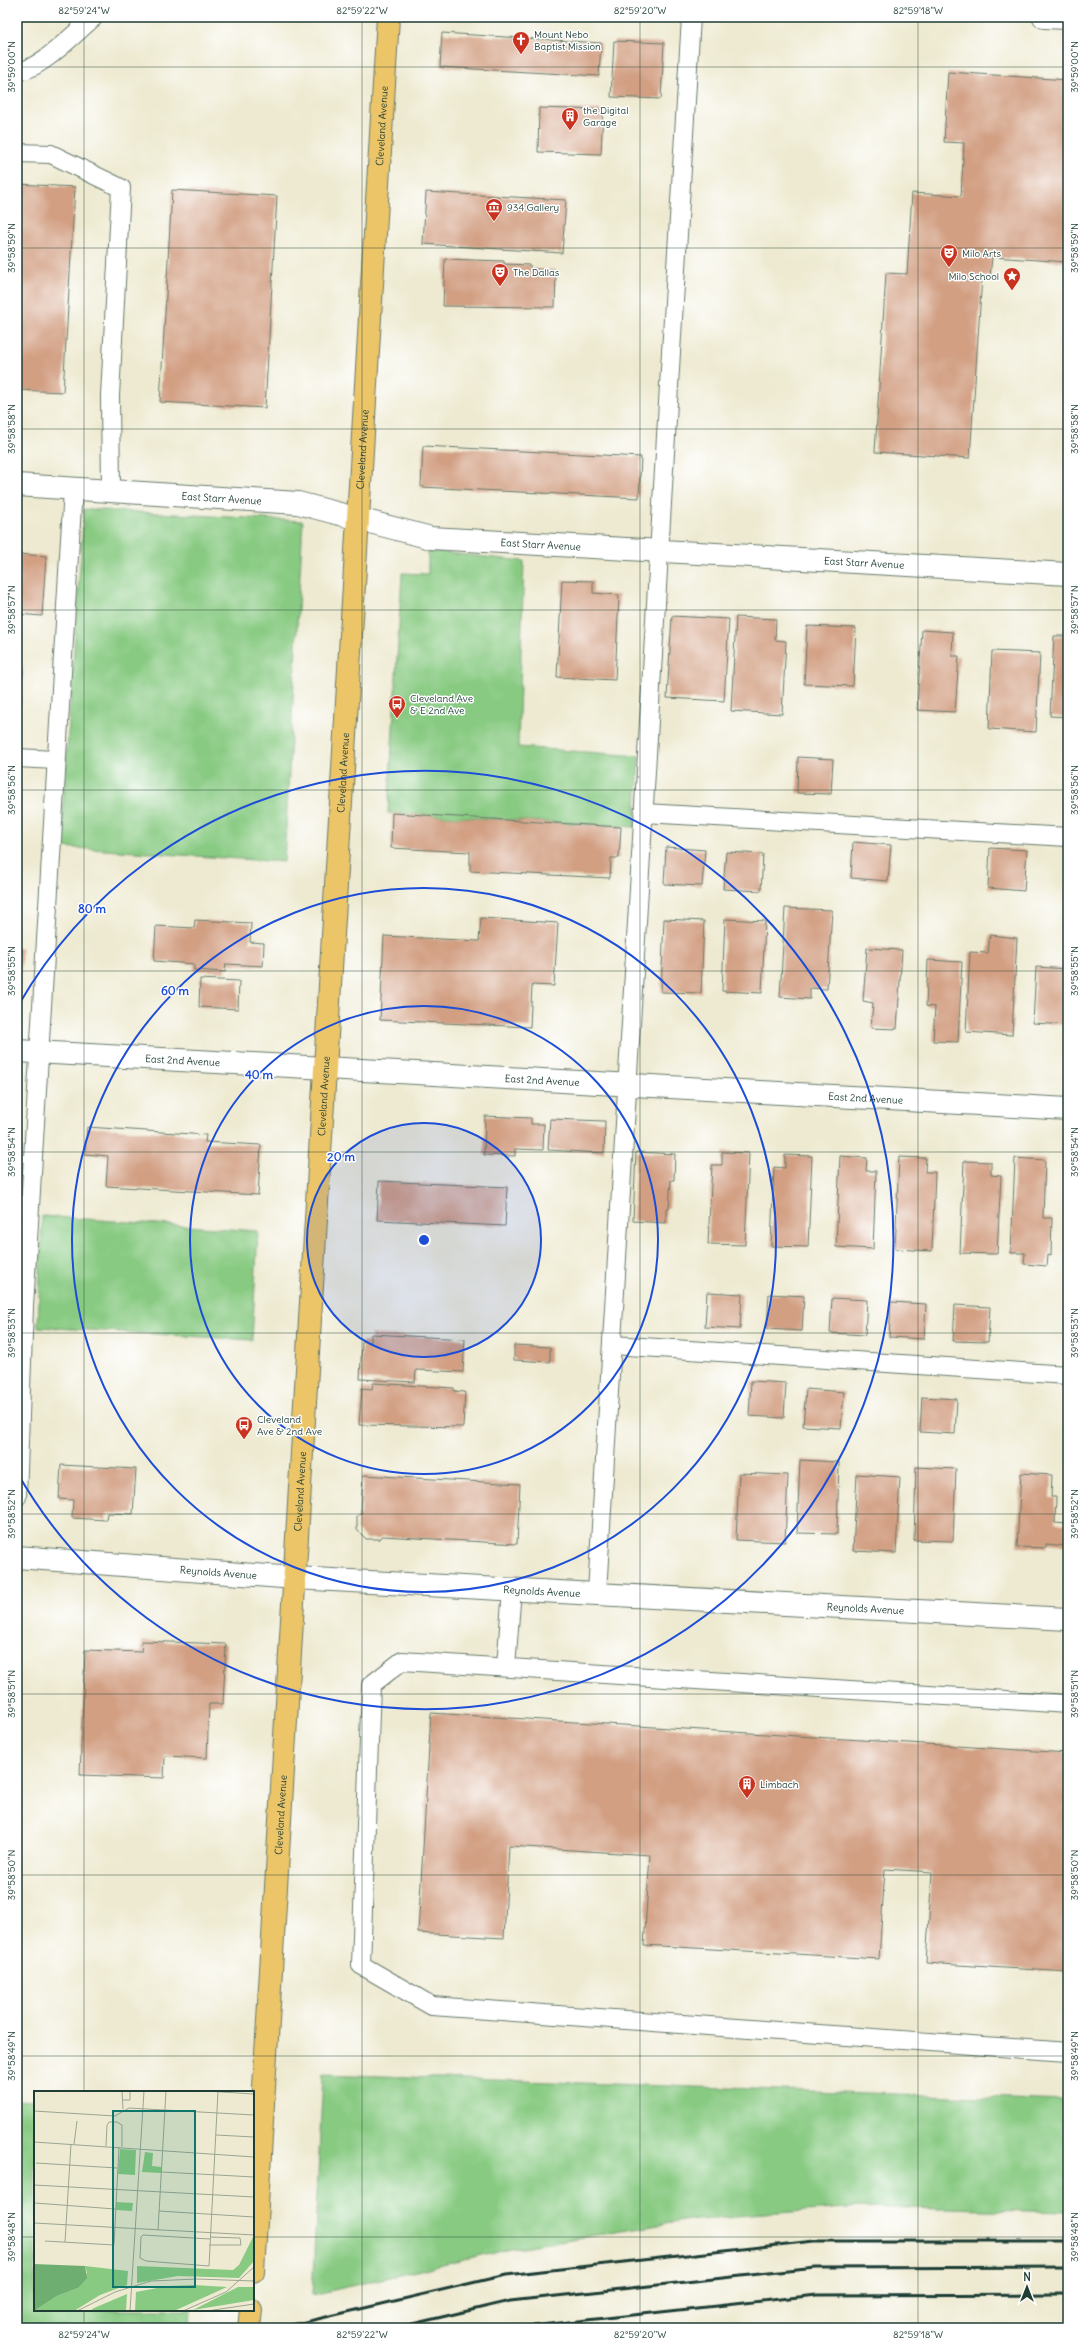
<svg xmlns="http://www.w3.org/2000/svg" width="1085" height="2345" font-family="Delius,sans-serif">
  <style>
    .green { fill: #88ca82; stroke: #54845b }
    .building { fill: #d29f82 }
    .lines { fill: none; stroke-linecap: round; stroke-linejoin: round }
    .service-casing { stroke: #677a6b; stroke-width: 20 }
    .minor-casing { stroke: #677a6b; stroke-width: 24 }
    .tertiary-casing { stroke: #677a6b; stroke-width: 24 }
    .primary-casing { stroke: #677a6b; stroke-width: 24 }
    .service { stroke: #fff; stroke-width: 18 }
    .minor { stroke: #fff; stroke-width: 22 }
    .tertiary { stroke: #fff; stroke-width: 22 }
    .primary { stroke: #ecc569; stroke-width: 22 }
    .rail { stroke: #1f3d34; stroke-width: 3 }
    .ticks { fill: none; stroke: #1f3d34; stroke-width: 1; stroke-opacity: 0.45 }
    .ring { fill: none; stroke: #1d4ed8; stroke-width: 2 }
    .labels { text-anchor: middle; stroke-width: 3; stroke-linejoin: round; paint-order: stroke }
    .poi-label { font-size: 10px; fill: #1f3d34; stroke: #fff; text-anchor: start }
    .street-label { font-size: 10px; fill: #1f3d34; stroke: #fff }
    .inset-road { fill: none; stroke: #9ba592; stroke-width: 1 }
    .view { fill: #0f766e; fill-opacity: 0.15; stroke: #0f766e; stroke-width: 2 }
    .inset-edge { fill: none; stroke: #1f3d34; stroke-width: 2 }
    .centre { fill: #1d4ed8; stroke: #fff; stroke-width: 2 }
    .ring-label { font-size: 12px; text-anchor: middle; font-weight: bold; fill: #1d4ed8; stroke: #fff; stroke-width: 3; stroke-linejoin: round; paint-order: stroke }
    .neatline { fill: none; stroke: #1f3d34; stroke-width: 1.5 }
    .ticks-label { font-size: 10px; text-anchor: middle; fill: #1f3d34 }
  </style>
  <rect width="100%" height="100%" fill="#fff"/>
  <filter id="ink" filterUnits="userSpaceOnUse"><feTurbulence type="fractalNoise" baseFrequency=".025" numOctaves="2"/><feDisplacementMap in="SourceGraphic" scale="8" xChannelSelector="R" yChannelSelector="G"/><feConvolveMatrix kernelMatrix="1 2 1 2 8 2 1 2 1" color-interpolation-filters="sRGB"/></filter>
  <filter id="wash" filterUnits="userSpaceOnUse"><feTurbulence type="fractalNoise" baseFrequency=".012" numOctaves="4" result="noise"/><feDisplacementMap in="SourceGraphic" scale="16" xChannelSelector="R" yChannelSelector="G"/><feGaussianBlur stdDeviation="0.9" result="paint"/><feColorMatrix in="noise" values="0 0 0 0 0 0 0 0 0 0 0 0 0 0 0 0 0 1.4 0 .05"/><feComposite in="paint" operator="in"/></filter>
  <g filter="url(#wash)">
    <rect width="100%" height="100%" fill="#eeead1"/>
    <g class="green">
      <polygon points="84,509 303,521 284,862 60,847"/>
      <polygon points="428,551 524,561 518,747 639,756 635,827 388,813 402,573 428,574"/>
      <polygon points="42,1216 258,1231 252,1340 38,1327"/>
      <polygon points="323,2074 1068,2100 1068,2212 860,2207 696,2219 516,2248 312,2295"/>
      <polygon points="17,2100 35,2101 35,2310 191,2310 190,2324 177,2328 17,2328"/>
    </g>
    <g id="blocks">
      <g class="building">
        <polygon points="442,33 601,43 599,76 440,67"/>
        <polygon points="614,41 664,43 661,99 611,97"/>
        <polygon points="948,72 1068,80 1068,262 992,257 990,277 982,276 970,458 875,452 886,273 907,274 912,193 961,196 964,143 944,142"/>
        <polygon points="539,108 603,110 601,154 538,152"/>
        <polygon points="17,184 75,187 63,392 17,390"/>
        <polygon points="172,190 277,196 265,408 160,402"/>
        <polygon points="426,192 566,200 562,253 423,244"/>
        <polygon points="445,259 504,261 504,264 530,265 530,269 556,270 555,307 443,306"/>
        <polygon points="423,446 641,457 639,498 421,487"/>
        <polygon points="17,554 46,556 42,616 17,614"/>
        <polygon points="562,580 593,581 593,593 619,595 615,680 557,677"/>
        <polygon points="672,616 729,619 724,701 667,698"/>
        <polygon points="736,617 776,619 775,640 786,641 782,714 731,711"/>
        <polygon points="807,626 856,628 853,686 804,684"/>
        <polygon points="922,630 953,632 952,656 959,656 955,712 917,710"/>
        <polygon points="1054,636 1068,636 1068,717 1050,716"/>
        <polygon points="992,651 1040,653 1036,732 989,729"/>
        <polygon points="17,668 23,668 21,705 17,704"/>
        <polygon points="798,757 833,759 831,794 797,793"/>
        <polygon points="392,813 621,827 619,858 611,858 610,878 470,871 470,852 391,848"/>
        <polygon points="853,842 891,845 888,881 851,878"/>
        <polygon points="666,847 705,850 702,886 664,884"/>
        <polygon points="990,848 1027,850 1024,891 988,888"/>
        <polygon points="726,852 763,854 761,891 723,889"/>
        <polygon points="785,908 832,910 827,989 810,988 810,999 780,997"/>
        <polygon points="481,918 558,923 554,986 532,985 530,1027 380,1020 384,936 479,941"/>
        <polygon points="664,919 704,921 701,993 661,992"/>
        <polygon points="725,919 765,921 762,993 722,991"/>
        <polygon points="195,920 251,923 250,942 264,943 263,966 226,964 225,972 194,970 194,964 154,961 156,926 194,928"/>
        <polygon points="990,935 1017,938 1012,1035 966,1032 970,952 988,953"/>
        <polygon points="17,948 22,948 20,987 17,987"/>
        <polygon points="867,948 902,950 897,1029 871,1028 873,1003 863,1001"/>
        <polygon points="928,960 962,962 958,1042 933,1041 935,1007 926,1006"/>
        <polygon points="1036,967 1068,969 1068,1025 1033,1023"/>
        <polygon points="200,979 239,981 238,1009 199,1007"/>
        <polygon points="485,1116 531,1118 531,1124 544,1124 543,1150 515,1149 515,1156 484,1155"/>
        <polygon points="550,1119 605,1121 604,1153 548,1150"/>
        <polygon points="87,1127 206,1135 205,1142 261,1145 258,1195 106,1186 108,1156 85,1154"/>
        <polygon points="636,1152 675,1154 674,1180 671,1180 669,1208 666,1208 666,1223 633,1221"/>
        <polygon points="722,1152 749,1153 745,1245 708,1244 712,1165 722,1165"/>
        <polygon points="785,1155 812,1156 808,1247 771,1246 774,1167 785,1168"/>
        <polygon points="840,1156 867,1158 866,1171 876,1171 873,1249 836,1247"/>
        <polygon points="899,1157 926,1158 925,1172 935,1172 932,1251 895,1249"/>
        <polygon points="1015,1158 1045,1160 1043,1218 1052,1218 1051,1255 1048,1254 1047,1266 1024,1264 1025,1253 1011,1253"/>
        <polygon points="964,1161 991,1162 991,1175 1001,1176 997,1254 960,1253"/>
        <polygon points="379,1181 507,1187 505,1226 377,1220"/>
        <polygon points="707,1292 742,1294 740,1329 705,1327"/>
        <polygon points="769,1294 804,1296 802,1331 767,1329"/>
        <polygon points="832,1298 867,1300 865,1335 830,1333"/>
        <polygon points="891,1302 926,1304 924,1339 889,1337"/>
        <polygon points="955,1305 990,1307 988,1342 953,1341"/>
        <polygon points="371,1334 465,1339 463,1372 416,1370 415,1382 360,1379 362,1341 371,1342"/>
        <polygon points="514,1345 550,1347 550,1362 514,1360"/>
        <polygon points="751,1381 786,1383 784,1418 749,1416"/>
        <polygon points="373,1383 454,1388 454,1391 465,1392 463,1427 359,1425 362,1388 372,1389"/>
        <polygon points="806,1389 844,1392 841,1428 803,1426"/>
        <polygon points="922,1397 957,1399 955,1434 920,1432"/>
        <polygon points="800,1460 839,1462 837,1534 797,1533"/>
        <polygon points="61,1465 136,1469 133,1514 107,1513 106,1520 72,1518 73,1500 59,1499"/>
        <polygon points="916,1467 956,1469 953,1541 914,1540"/>
        <polygon points="739,1473 788,1475 785,1542 736,1540"/>
        <polygon points="1021,1473 1052,1475 1051,1497 1056,1497 1055,1523 1067,1524 1066,1546 1046,1544 1046,1548 1017,1547"/>
        <polygon points="857,1474 900,1477 896,1553 853,1551"/>
        <polygon points="363,1475 520,1484 517,1544 383,1536 379,1539 366,1539 357,1530 357,1516 361,1514"/>
        <polygon points="142,1641 226,1644 223,1704 209,1704 207,1758 165,1756 164,1778 80,1775 85,1650 141,1652"/>
        <polygon points="431,1713 1068,1753 1068,1972 926,1963 932,1872 885,1869 879,1959 644,1945 650,1855 509,1846 504,1938 418,1933"/>
      </g>
    </g>
  </g>
  <g filter="url(#ink)">
    <use href="#blocks" fill-opacity="0" stroke="#677a6b" stroke-width="1"/>
    <g class="lines">
      <defs>
        <g id="service">
          <path d="M17,71C38,72 77,31 94,17"/>
          <polyline points="17,153 51,154 121,188 110,396 111,491"/>
          <polyline points="17,758 56,760"/>
          <polyline points="644,813 1068,837"/>
          <polyline points="612,1345 1068,1375"/>
          <polyline points="17,1497 24,1307 73,489"/>
          <polyline points="597,1593 691,17"/>
          <polyline points="506,1667 512,1589"/>
          <polyline points="1068,1704 402,1661 371,1685 361,1965 432,2006 1068,2052"/>
        </g>
        <g id="minor">
          <polyline points="1044,17 1068,18"/>
          <path id="s1" d="M17,485L298,503L431,538L1068,574"/>
          <path id="s2" d="M17,1557L295,1578L1068,1619"/>
        </g>
        <g id="tertiary">
          <path id="s3" d="M17,1051L1068,1109"/>
        </g>
        <g id="primary">
          <path id="s4" d="M253,2271L388,17"/>
          <polyline points="249,2328 251,2310"/>
        </g>
      </defs>
      <use href="#service" class="service-casing"/>
      <use href="#minor" class="minor-casing"/>
      <use href="#tertiary" class="tertiary-casing"/>
      <use href="#primary" class="primary-casing"/>
      <use href="#service" class="service"/>
      <use href="#minor" class="minor"/>
      <use href="#tertiary" class="tertiary"/>
      <use href="#primary" class="primary"/>
      <g class="rail">
        <polyline points="279,2328 506,2275 814,2241 1068,2241"/>
        <polyline points="395,2328 510,2301 816,2268 1068,2267"/>
        <polyline points="514,2328 817,2295 1068,2294"/>
      </g>
    </g>
  </g>
  <path class="ticks" d="M84,17V2092M362,17V2328M640,17V2328M918,17V2328M17,67H1068M17,248H1068M17,429H1068M17,610H1068M17,790H1068M17,971H1068M17,1152H1068M17,1333H1068M17,1514H1068M17,1694H1068M17,1875H1068M17,2056H1068M17,2237H35M253,2237H1068M84,2310V2328"/>
  <circle cx="424" cy="1240" r="117" fill="#1d4ed8" fill-opacity=".12"/>
  <g class="ring">
    <circle cx="424" cy="1240" r="117"/>
    <circle cx="424" cy="1240" r="234"/>
    <circle cx="424" cy="1240" r="352"/>
    <path d="M18 1006A469 469 0 1 1 18 1474"/>
  </g>
  <defs>
    <symbol id="church-pin" viewBox="-11 -11 22 30"><path d="M0 17L-7.5 6A9.5 9.5 0 1 1 7.5 6Z" fill="#c8321e" stroke="#fff"/><path d="M-1.2-6h2.4v3.5h3.3v2.4h-3.3V6h-2.4V-.1h-3.3v-2.4h3.3Z" fill="#fff"/></symbol>
    <symbol id="building-pin" viewBox="-11 -11 22 30"><path d="M0 17L-7.5 6A9.5 9.5 0 1 1 7.5 6Z" fill="#c8321e" stroke="#fff"/><path d="M-4-6H4V6H1V3H-1V6H-4ZM-2.5-4.3h1.7v1.8h-1.7ZM.8-4.3h1.7v1.8H.8ZM-2.5-1h1.7V.8h-1.7ZM.8-1h1.7V.8H.8Z" fill="#fff"/></symbol>
    <symbol id="museum-pin" viewBox="-11 -11 22 30"><path d="M0 17L-7.5 6A9.5 9.5 0 1 1 7.5 6Z" fill="#c8321e" stroke="#fff"/><path d="M0-6L6-3V-2H-6V-3ZM-5-1h2V3h-2ZM-1-1h2V3h-2ZM3-1h2V3H3ZM-6 4H6V6H-6Z" fill="#fff"/></symbol>
    <symbol id="theatre-pin" viewBox="-11 -11 22 30"><path d="M0 17L-7.5 6A9.5 9.5 0 1 1 7.5 6Z" fill="#c8321e" stroke="#fff"/><path d="M-5-5.5Q0-4 5-5.5V0Q5 5 0 6Q-5 5-5 0ZM-3.3-2.5H-1v1.5H-3.3ZM1-2.5H3.3v1.5H1ZM-2.8 1Q0 5.5 2.8 1Z" fill="#fff"/></symbol>
    <symbol id="sight-pin" viewBox="-11 -11 22 30"><path d="M0 17L-7.5 6A9.5 9.5 0 1 1 7.5 6Z" fill="#c8321e" stroke="#fff"/><path d="M0-6L1.8-2.2L6-1.7L2.9 1.2L3.7 5.4L0 3.3L-3.7 5.4L-2.9 1.2L-6-1.7L-1.8-2.2Z" fill="#fff"/></symbol>
    <symbol id="bus-pin" viewBox="-11 -11 22 30"><path d="M0 17L-7.5 6A9.5 9.5 0 1 1 7.5 6Z" fill="#c8321e" stroke="#fff"/><path d="M-5-6H5V4H4V6H2V4H-2V6H-4V4H-5ZM-3.5-4V0h7V-4ZM-3.5 1.2v1.5H-2V1.2ZM2 1.2v1.5H3.5V1.2Z" fill="#fff"/></symbol>
  </defs>
  <g fill-rule="evenodd">
    <use href="#church-pin" x="511" y="30" width="20" height="27"/>
    <use href="#building-pin" x="560" y="106" width="20" height="27"/>
    <use href="#museum-pin" x="484" y="197" width="20" height="27"/>
    <use href="#theatre-pin" x="939" y="243" width="20" height="27"/>
    <use href="#theatre-pin" x="490" y="262" width="20" height="27"/>
    <use href="#sight-pin" x="1002" y="266" width="20" height="27"/>
    <use href="#bus-pin" x="387" y="694" width="20" height="27"/>
    <use href="#bus-pin" x="234" y="1415" width="20" height="27"/>
    <use href="#building-pin" x="737" y="1774" width="20" height="27"/>
  </g>
  <g class="labels">
    <g class="poi-label">
      <text x="534" y="38">Mount Nebo<tspan x="534" dy="12">Baptist Mission</tspan></text>
      <text x="583" y="114">the Digital<tspan x="583" dy="12">Garage</tspan></text>
      <text x="507" y="211">934 Gallery</text>
      <text x="962" y="257">Milo Arts</text>
      <text x="513" y="276">The Dallas</text>
      <text x="999" y="280" text-anchor="end">Milo School</text>
      <text x="410" y="702">Cleveland Ave<tspan x="410" dy="12">&amp; E 2nd Ave</tspan></text>
      <text x="257" y="1423">Cleveland<tspan x="257" dy="12">Ave &amp; 2nd Ave</tspan></text>
      <text x="760" y="1788">Limbach</text>
    </g>
    <g class="street-label">
      <text dy="4" stroke="none"><textPath href="#s4" startOffset="2149">Cleveland Avenue</textPath></text>
      <text dy="4" stroke="none"><textPath href="#s4" startOffset="1825">Cleveland Avenue</textPath></text>
      <text dy="4" stroke="none"><textPath href="#s1" startOffset="205">East Starr Avenue</textPath></text>
      <text dy="4" stroke="none"><textPath href="#s1" startOffset="529">East Starr Avenue</textPath></text>
      <text dy="4" stroke="none"><textPath href="#s1" startOffset="853">East Starr Avenue</textPath></text>
      <text dy="4" stroke="none"><textPath href="#s4" startOffset="1501">Cleveland Avenue</textPath></text>
      <text dy="4" stroke="none"><textPath href="#s3" startOffset="166">East 2nd Avenue</textPath></text>
      <text dy="4" stroke="none"><textPath href="#s3" startOffset="526">East 2nd Avenue</textPath></text>
      <text dy="4" stroke="none"><textPath href="#s4" startOffset="1177">Cleveland Avenue</textPath></text>
      <text dy="4" stroke="none"><textPath href="#s3" startOffset="850">East 2nd Avenue</textPath></text>
      <text dy="4" stroke="none"><textPath href="#s4" startOffset="781">Cleveland Avenue</textPath></text>
      <text dy="4" stroke="none"><textPath href="#s2" startOffset="202">Reynolds Avenue</textPath></text>
      <text dy="4" stroke="none"><textPath href="#s2" startOffset="526">Reynolds Avenue</textPath></text>
      <text dy="4" stroke="none"><textPath href="#s2" startOffset="850">Reynolds Avenue</textPath></text>
      <text dy="4" stroke="none"><textPath href="#s4" startOffset="457">Cleveland Avenue</textPath></text>
    </g>
  </g>
  <g transform="translate(34 2091)">
    <rect width="220" height="220" fill="#eeead1"/>
    <path d="M86,58L102,59L101,84L84,83ZM111,61L119,62L118,75L127,76V82L108,81ZM82,111L99,112L98,120L82,119ZM219,146L220,170L205,187L144,185L103,192V175L199,179L205,174ZM51,175L94,180L93,194L66,204L40,220H0L23,205L44,197L53,182ZM160,194L193,196L140,220H101L102,201L134,195ZM204,196H220V209L159,219ZM93,203L92,220H56L60,217Z" fill="#88ca82"/>
    <path d="M0,173L51,175L53,187L44,197L23,205L0,220Z" fill="#6eae70"/>
    <path class="inset-road" d="M88,0L89,18M171,0L220,3M88,9H96V0M0,20L81,25L95,17L220,24M182,44L220,46M0,51L220,66M40,53L43,30M72,55L73,34L75,31H83L88,34V56M2,72L83,77M128,81L220,86M0,94L220,106M1,112L81,118M125,120L220,126M0,132L220,144M124,139L132,0M176,148L109,144L107,146L106,167L112,170L175,175L184,0M11,150L80,154L85,56M31,151L37,53M175,154H207L206,147L176,146M43,220L81,201L117,190L163,188L220,190M96,220L110,0M149,220L192,201L220,176M173,220L220,213"/>
    <path class="view" d="M79,20H161V196H79Z"/>
    <rect width="220" height="220" class="inset-edge"/>
  </g>
  <circle cx="424" cy="1240" r="6" class="centre"/>
  <g class="ring-label">
    <text x="92" y="913">80 m</text>
    <text x="175" y="995">60 m</text>
    <text x="259" y="1079">40 m</text>
    <text x="341" y="1161">20 m</text>
  </g>
  <rect width="1085" height="2345" fill="none" stroke="#fff" stroke-width="44"/>
  <g transform="translate(1027 2287)" stroke="#ffffff" stroke-width="3" paint-order="stroke">
  <path d="M0-3L7 15L0 10L-7 15Z" fill="#1f3d34"/>
  <text y="-6" font-size="11" font-weight="bold" text-anchor="middle" fill="#1f3d34">N</text>
  </g>
  <rect x="22" y="22" width="1041" height="2301" class="neatline"/>
  <g class="ticks-label">
    <text x="84" y="14">82°59'24"W</text>
    <text x="362" y="14">82°59'22"W</text>
    <text x="640" y="14">82°59'20"W</text>
    <text x="918" y="14">82°59'18"W</text>
    <text transform="translate(11 67) rotate(-90)" y="4">39°59'00"N</text>
    <text transform="translate(1074 67) rotate(-90)" y="4">39°59'00"N</text>
    <text transform="translate(11 248) rotate(-90)" y="4">39°58'59"N</text>
    <text transform="translate(1074 248) rotate(-90)" y="4">39°58'59"N</text>
    <text transform="translate(11 429) rotate(-90)" y="4">39°58'58"N</text>
    <text transform="translate(1074 429) rotate(-90)" y="4">39°58'58"N</text>
    <text transform="translate(11 610) rotate(-90)" y="4">39°58'57"N</text>
    <text transform="translate(1074 610) rotate(-90)" y="4">39°58'57"N</text>
    <text transform="translate(11 790) rotate(-90)" y="4">39°58'56"N</text>
    <text transform="translate(1074 790) rotate(-90)" y="4">39°58'56"N</text>
    <text transform="translate(11 971) rotate(-90)" y="4">39°58'55"N</text>
    <text transform="translate(1074 971) rotate(-90)" y="4">39°58'55"N</text>
    <text transform="translate(11 1152) rotate(-90)" y="4">39°58'54"N</text>
    <text transform="translate(1074 1152) rotate(-90)" y="4">39°58'54"N</text>
    <text transform="translate(11 1333) rotate(-90)" y="4">39°58'53"N</text>
    <text transform="translate(1074 1333) rotate(-90)" y="4">39°58'53"N</text>
    <text transform="translate(11 1514) rotate(-90)" y="4">39°58'52"N</text>
    <text transform="translate(1074 1514) rotate(-90)" y="4">39°58'52"N</text>
    <text transform="translate(11 1694) rotate(-90)" y="4">39°58'51"N</text>
    <text transform="translate(1074 1694) rotate(-90)" y="4">39°58'51"N</text>
    <text transform="translate(11 1875) rotate(-90)" y="4">39°58'50"N</text>
    <text transform="translate(1074 1875) rotate(-90)" y="4">39°58'50"N</text>
    <text transform="translate(11 2056) rotate(-90)" y="4">39°58'49"N</text>
    <text transform="translate(1074 2056) rotate(-90)" y="4">39°58'49"N</text>
    <text transform="translate(11 2237) rotate(-90)" y="4">39°58'48"N</text>
    <text transform="translate(1074 2237) rotate(-90)" y="4">39°58'48"N</text>
    <text x="84" y="2338">82°59'24"W</text>
    <text x="362" y="2338">82°59'22"W</text>
    <text x="640" y="2338">82°59'20"W</text>
    <text x="918" y="2338">82°59'18"W</text>
  </g>
</svg>
